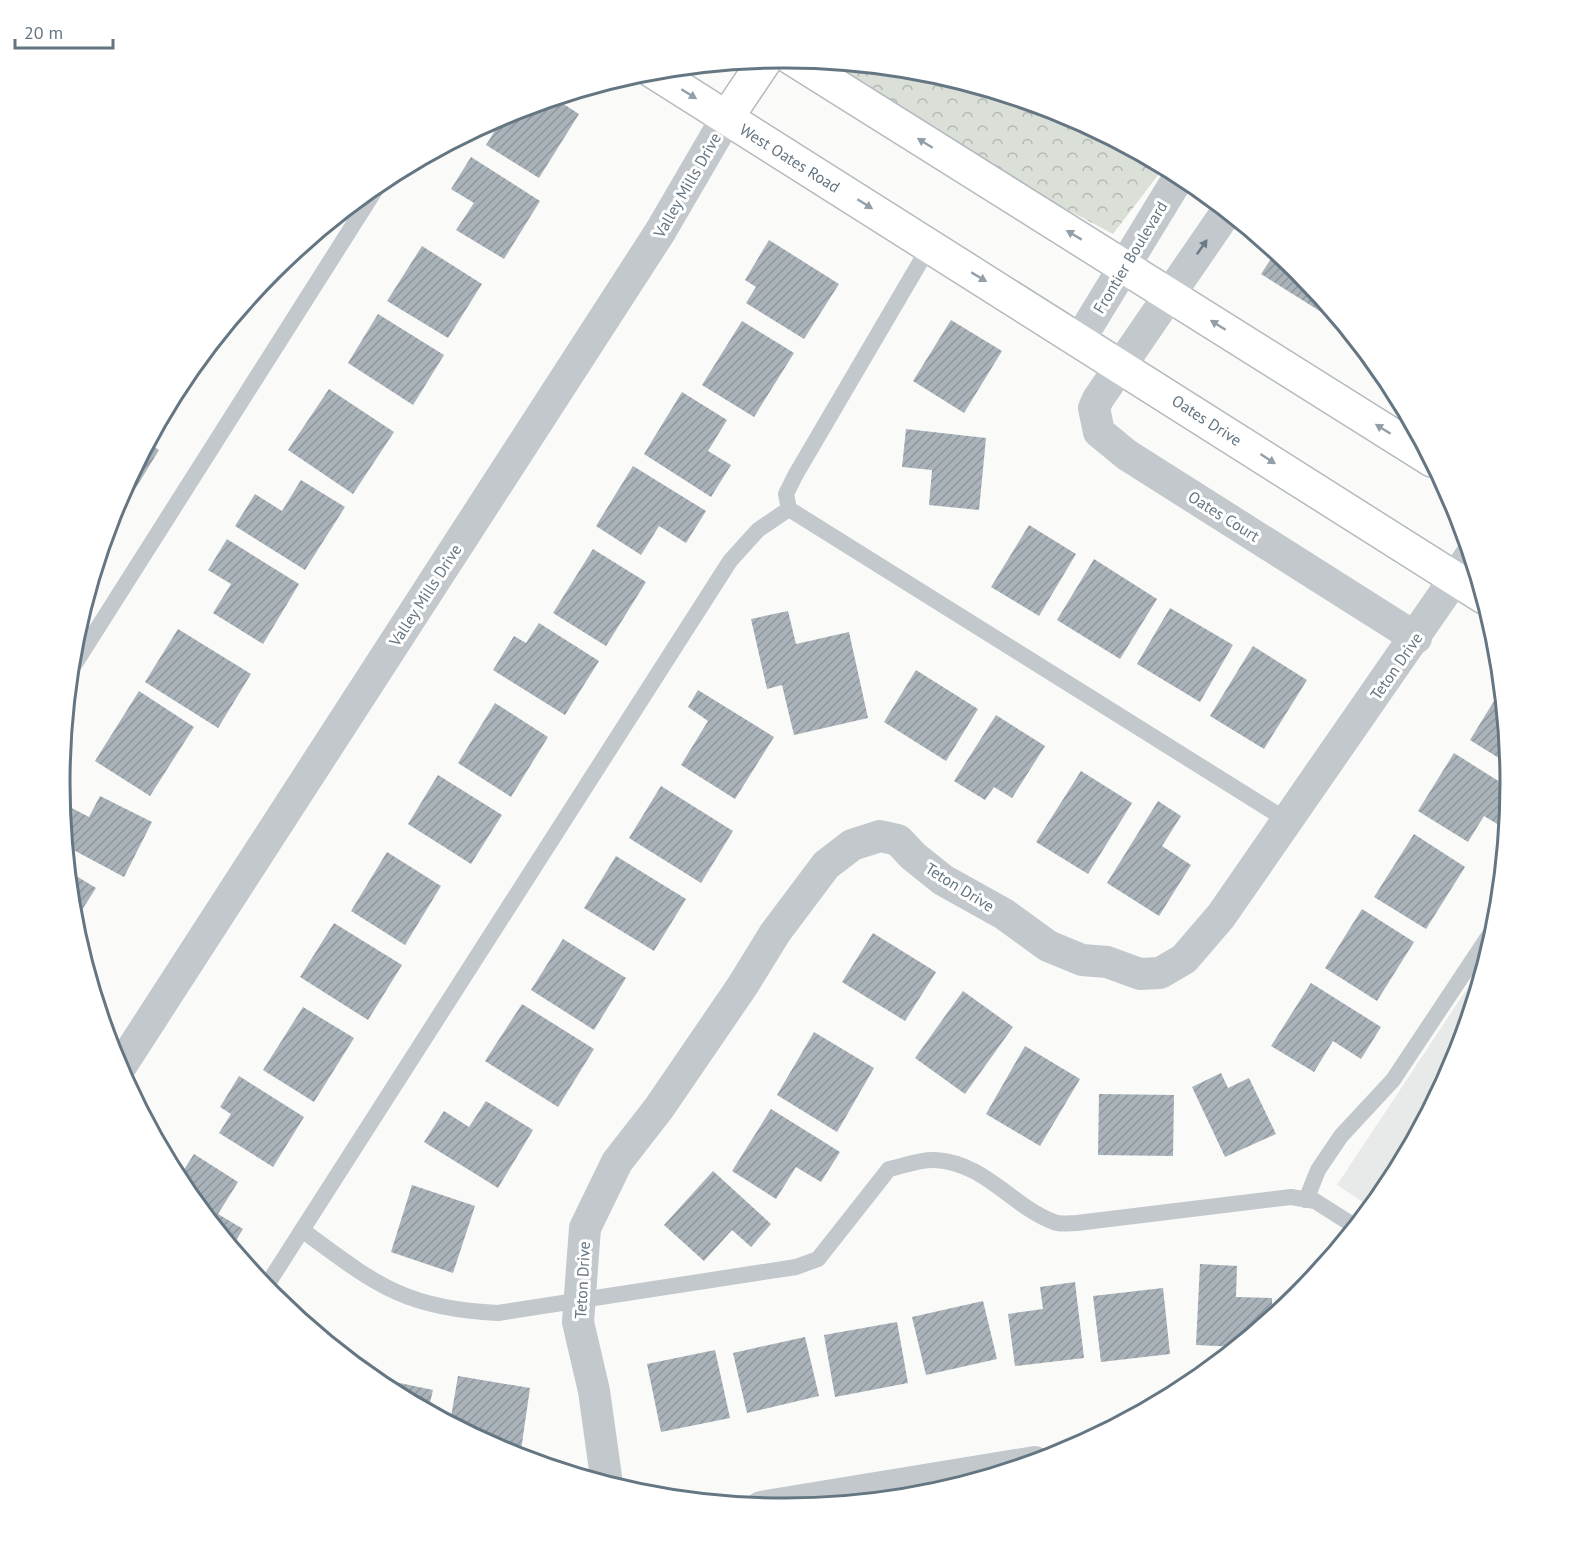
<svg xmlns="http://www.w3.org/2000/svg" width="1571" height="1566" font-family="'PT Sans',sans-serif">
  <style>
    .built { fill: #e8e9e9 }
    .forest { fill: url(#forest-crowns) }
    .building { fill: url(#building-hatch) }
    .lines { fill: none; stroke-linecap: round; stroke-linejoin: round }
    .secondary-casing { stroke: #b3babf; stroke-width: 36 }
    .lane { stroke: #c3c8cc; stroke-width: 16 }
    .street { stroke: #c3c8cc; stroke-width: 32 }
    .secondary { stroke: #fff; stroke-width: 33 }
    .oneway { fill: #939fa8 }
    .oneway2 { fill: #6a7a87 }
    .labels { text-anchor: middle; stroke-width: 6; stroke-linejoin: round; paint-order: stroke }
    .street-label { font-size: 16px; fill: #657683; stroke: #fff }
    .rim { fill: none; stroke: #657683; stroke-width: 3 }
  </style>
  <defs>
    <pattern id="forest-crowns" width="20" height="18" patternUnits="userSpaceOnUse" patternTransform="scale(1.5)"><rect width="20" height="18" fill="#dadfd7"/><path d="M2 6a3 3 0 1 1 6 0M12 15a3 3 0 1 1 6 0" fill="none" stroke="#b4b9b4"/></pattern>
    <pattern id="building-hatch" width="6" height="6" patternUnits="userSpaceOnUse" patternTransform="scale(1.5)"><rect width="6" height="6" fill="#aab3b9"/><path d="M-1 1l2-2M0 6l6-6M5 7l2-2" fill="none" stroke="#8e969c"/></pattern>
  </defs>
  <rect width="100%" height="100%" fill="#fafaf8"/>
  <polygon class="built" points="1488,957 1456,1061 1389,1187 1372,1208 1337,1185"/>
  <polygon class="forest" points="826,61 927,71 1064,112 1165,166 1113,234 1034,192"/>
  <g class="building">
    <polygon points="554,98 579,114 539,178 486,145 506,113"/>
    <polygon points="471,157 540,201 504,259 456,230 474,203 451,189"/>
    <polygon points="769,240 839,284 804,339 746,303 756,287 745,280"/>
    <polygon points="422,246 482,284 448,338 387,301"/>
    <polygon points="1276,251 1299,270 1330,308 1326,315 1261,274"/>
    <polygon points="285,259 272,281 266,277 272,269"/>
    <polygon points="242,307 219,346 213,342"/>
    <polygon points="378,314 444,355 413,405 348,363"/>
    <polygon points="951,320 1002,351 964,413 913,381"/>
    <polygon points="742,321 794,353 754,417 702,385"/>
    <polygon points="185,376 190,379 158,429 156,428"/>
    <polygon points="329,389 394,432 353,494 288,450"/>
    <polygon points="682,392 727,420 708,451 731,465 711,497 644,454"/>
    <polygon points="906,429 986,438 979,510 929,505 932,470 902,467"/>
    <polygon points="148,443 159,450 124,507 116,502"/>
    <polygon points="633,466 706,511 686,543 659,526 641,555 596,526"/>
    <polygon points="301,480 345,507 305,570 235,526 255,494 282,511"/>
    <polygon points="1029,525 1076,554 1039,616 991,587"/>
    <polygon points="227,539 299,584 263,644 213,613 231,584 208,570"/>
    <polygon points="593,549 646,582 606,646 553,613"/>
    <polygon points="1094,559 1157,599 1120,659 1057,620"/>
    <polygon points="1170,608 1233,645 1200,702 1137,664"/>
    <polygon points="788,611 796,644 849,632 868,718 794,735 782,685 767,689 751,619"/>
    <polygon points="539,623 599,661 565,715 493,670 514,636 526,643"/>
    <polygon points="178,629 251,674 218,728 145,682"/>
    <polygon points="1253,646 1307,680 1264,749 1210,716"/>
    <polygon points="916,670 978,709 946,761 884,722"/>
    <polygon points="1502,688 1508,747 1510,765 1470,740"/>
    <polygon points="698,690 774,737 735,799 681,765 708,721 688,707"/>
    <polygon points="139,691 194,727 150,796 95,761"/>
    <polygon points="495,703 548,737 511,797 458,763"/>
    <polygon points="996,715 1045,746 1012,798 994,787 985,800 954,781"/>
    <polygon points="1454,753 1511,789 1507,830 1484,816 1468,842 1418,811"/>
    <polygon points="1081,771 1132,803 1088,874 1036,842"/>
    <polygon points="438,775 502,815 471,864 408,824"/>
    <polygon points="661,786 733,831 701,883 629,838"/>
    <polygon points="100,796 152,822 124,877 66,846 62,812 66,805 89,817"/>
    <polygon points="1158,801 1181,816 1162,846 1191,865 1159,916 1107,883"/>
    <polygon points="1414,834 1465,867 1426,929 1374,897"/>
    <polygon points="387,852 441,886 405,945 351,911"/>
    <polygon points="616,856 686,899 654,951 584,908"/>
    <polygon points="68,871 96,888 73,924 70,886"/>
    <polygon points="1362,909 1414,942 1377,1001 1325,968"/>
    <polygon points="334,923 402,965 368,1020 300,977"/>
    <polygon points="873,933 936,972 905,1021 842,982"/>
    <polygon points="563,939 626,978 594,1030 531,990"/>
    <polygon points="1311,983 1381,1027 1361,1059 1333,1041 1314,1072 1271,1046"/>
    <polygon points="963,991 1013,1027 965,1094 915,1058"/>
    <polygon points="522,1004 594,1049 558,1107 485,1061"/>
    <polygon points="303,1007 354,1038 314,1102 263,1070"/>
    <polygon points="814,1032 874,1068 837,1132 777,1095"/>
    <polygon points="1025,1046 1080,1079 1040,1146 986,1114"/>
    <polygon points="1221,1073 1228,1088 1249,1078 1276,1134 1225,1157 1192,1087"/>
    <polygon points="239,1076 304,1117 273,1167 219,1133 231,1114 220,1107"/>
    <polygon points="1099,1094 1174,1095 1173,1156 1098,1155"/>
    <polygon points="486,1101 533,1130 498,1188 424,1142 444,1111 469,1127"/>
    <polygon points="771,1109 840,1152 821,1182 796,1167 776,1199 732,1171"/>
    <polygon points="194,1154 238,1182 218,1214 243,1229 232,1247 178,1179"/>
    <polygon points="713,1171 771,1224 751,1247 732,1230 704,1261 664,1225"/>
    <polygon points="412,1185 475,1206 453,1273 391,1252"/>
    <polygon points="1200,1264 1237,1266 1236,1297 1272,1298 1272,1319 1238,1347 1196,1345"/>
    <polygon points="1075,1282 1084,1358 1015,1366 1008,1314 1043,1309 1040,1287"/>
    <polygon points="1163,1288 1170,1354 1101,1362 1093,1296"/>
    <polygon points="983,1301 997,1359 926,1375 912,1317"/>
    <polygon points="897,1322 908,1383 835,1397 824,1335"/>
    <polygon points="805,1337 819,1396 747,1413 733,1353"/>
    <polygon points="715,1350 730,1418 661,1432 647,1364"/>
    <polygon points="458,1376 530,1388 521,1450 492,1445 450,1423"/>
    <polygon points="371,1377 433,1390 428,1411 382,1386"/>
  </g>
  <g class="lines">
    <defs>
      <g id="secondary">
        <polyline points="790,57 1432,460"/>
        <polyline points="651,70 1484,597"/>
        <polyline points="727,117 766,59"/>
      </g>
    </defs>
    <use href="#secondary" class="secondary-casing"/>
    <g class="lane">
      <polyline points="929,247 796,474 786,494 789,509 1288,821"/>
      <polyline points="71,670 381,181"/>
      <polyline points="1306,1200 1318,1170 1341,1136 1393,1080 1498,922"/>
      <path d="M302,1230C374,1283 404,1309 498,1313L796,1267L818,1259L889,1169C903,1166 921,1159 935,1160C986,1163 1011,1206 1054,1222C1060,1225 1070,1223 1077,1223L1291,1197L1315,1201L1356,1227"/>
      <polyline points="265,1288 730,561 758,530 789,509"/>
    </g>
    <g class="street">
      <polyline points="1227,211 1098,399 1094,408 1099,432 1127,455 1416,638"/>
      <polyline points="1080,339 1180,175"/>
      <polyline points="119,1069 660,232 727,117"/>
      <polyline points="607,1484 594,1391 578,1322 585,1228 617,1162 659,1108 743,985 775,933 826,865 852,845 880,836 898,840 913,856 943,880 1004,914 1048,946 1082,960 1107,962 1140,974 1160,973 1184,959 1221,916 1471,555"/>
      <polyline points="761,1507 1035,1462"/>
    </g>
    <use href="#secondary" class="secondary"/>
  </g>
  <defs><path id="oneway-solid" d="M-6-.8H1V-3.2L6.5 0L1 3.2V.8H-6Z" transform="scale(1.5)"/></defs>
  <g class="oneway">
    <use href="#oneway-solid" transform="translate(689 94) rotate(32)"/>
    <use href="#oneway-solid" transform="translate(925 143) rotate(-148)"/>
    <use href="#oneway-solid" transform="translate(865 204) rotate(32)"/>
    <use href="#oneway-solid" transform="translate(1074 235) rotate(-149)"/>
    <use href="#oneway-solid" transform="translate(979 277) rotate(31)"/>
    <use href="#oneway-solid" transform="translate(1218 325) rotate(-148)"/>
    <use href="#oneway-solid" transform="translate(1383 429) rotate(-148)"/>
    <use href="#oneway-solid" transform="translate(1268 459) rotate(33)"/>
  </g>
  <use class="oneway2" href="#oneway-solid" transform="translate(1202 247) rotate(-55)"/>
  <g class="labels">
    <g class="street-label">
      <text transform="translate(790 158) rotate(32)" y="6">West Oates Road</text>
      <text transform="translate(687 185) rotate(-60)" y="6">Valley Mills Drive</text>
      <text transform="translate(1130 257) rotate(-59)" y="6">Frontier Boulevard</text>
      <text transform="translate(1207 420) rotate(33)" y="6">Oates Drive</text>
      <text transform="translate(1224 516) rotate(32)" y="6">Oates Court</text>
      <text transform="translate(425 595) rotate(-57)" y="6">Valley Mills Drive</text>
      <text transform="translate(1396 666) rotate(-55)" y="6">Teton Drive</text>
      <text transform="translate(960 887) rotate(32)" y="6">Teton Drive</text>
      <text transform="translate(582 1280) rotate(-87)" y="6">Teton Drive</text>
    </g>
  </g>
  <path d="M0 0H1571V1566H0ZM70 783a715 715 0 1 1 1430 0a715 715 0 1 1-1430 0Z" fill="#fff" fill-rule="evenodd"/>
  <path class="rim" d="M70 783a715 715 0 1 1 1430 0a715 715 0 1 1-1430 0Z"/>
  <path d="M15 39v9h98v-9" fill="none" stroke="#657683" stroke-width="3"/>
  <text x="24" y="39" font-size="18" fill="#657683" stroke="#ffffff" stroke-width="4.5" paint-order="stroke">20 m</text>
</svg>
